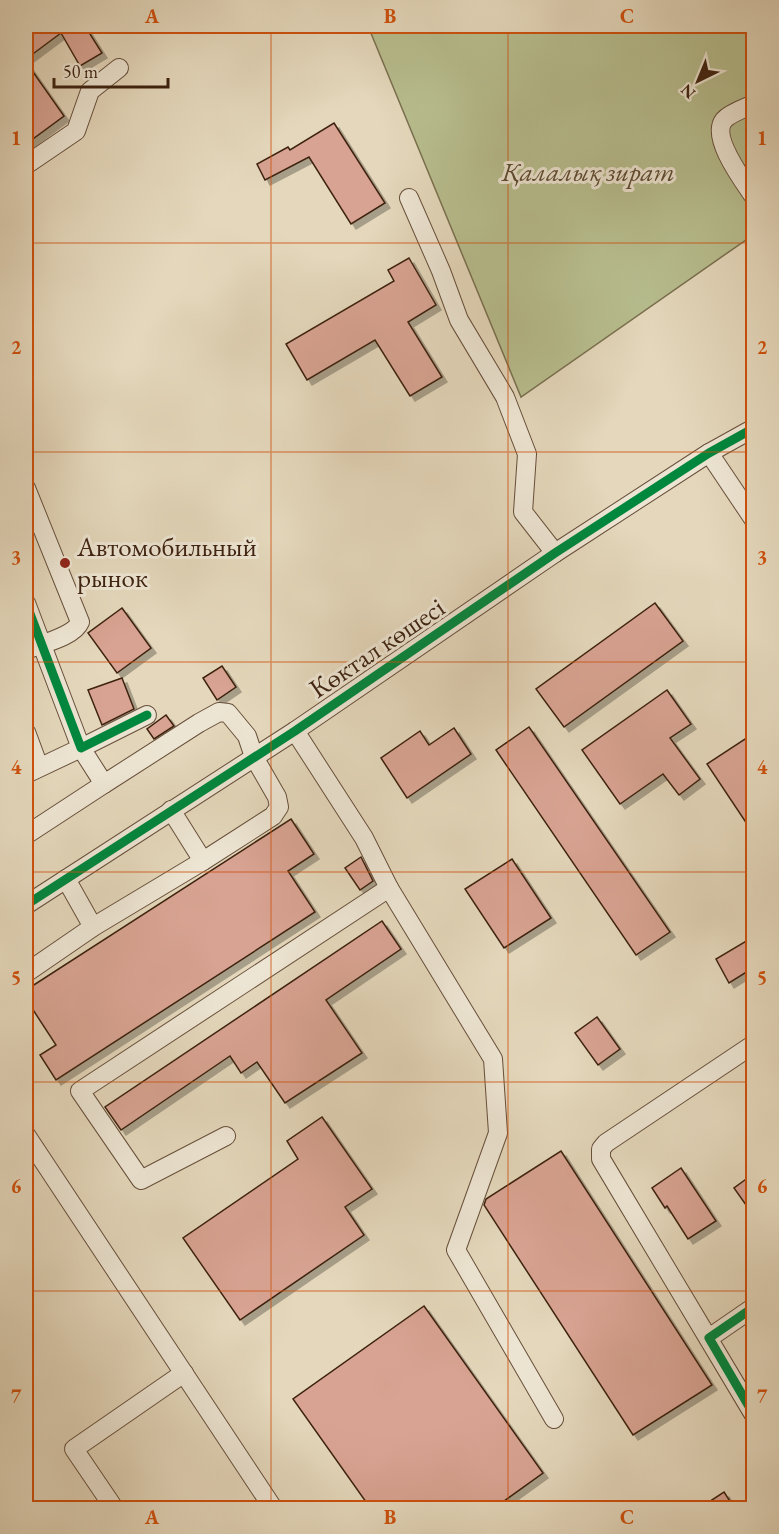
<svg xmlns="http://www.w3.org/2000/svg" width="779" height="1534" font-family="'EB Garamond',serif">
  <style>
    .green { fill: #b7bd8e; stroke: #7a704f; stroke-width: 1.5 }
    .building { fill: #d8a392; stroke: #3d2210; stroke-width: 1.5; filter: url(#shadow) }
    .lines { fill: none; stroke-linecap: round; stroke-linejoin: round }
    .minor-casing { stroke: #674f3b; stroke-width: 20 }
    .minor { stroke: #ede5d3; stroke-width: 18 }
    .cycleway-casing { stroke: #ede5d3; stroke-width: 13 }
    .cycleway { stroke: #00873e; stroke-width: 9 }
    .grid { fill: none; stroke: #ce510d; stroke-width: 1.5; stroke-opacity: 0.55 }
    .poi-dot { fill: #8f2418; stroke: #ede5d3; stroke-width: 2 }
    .labels { text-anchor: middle; stroke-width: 6; stroke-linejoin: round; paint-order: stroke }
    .park-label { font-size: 27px; font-style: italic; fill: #5c4930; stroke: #ede5d3 }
    .poi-label { font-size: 27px; fill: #3d2210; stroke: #ede5d3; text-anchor: start }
    .street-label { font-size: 27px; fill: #3d2210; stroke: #ede5d3 }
    .neatline { fill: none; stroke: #ce510d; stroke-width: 2 }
    .grid-label { font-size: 20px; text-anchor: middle; font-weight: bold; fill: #ce510d }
  </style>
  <defs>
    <filter id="shadow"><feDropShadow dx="5" dy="5" stdDeviation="0" flood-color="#0004"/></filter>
  </defs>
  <rect width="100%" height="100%" fill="#e4d7bb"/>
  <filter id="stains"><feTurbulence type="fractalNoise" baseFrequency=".00333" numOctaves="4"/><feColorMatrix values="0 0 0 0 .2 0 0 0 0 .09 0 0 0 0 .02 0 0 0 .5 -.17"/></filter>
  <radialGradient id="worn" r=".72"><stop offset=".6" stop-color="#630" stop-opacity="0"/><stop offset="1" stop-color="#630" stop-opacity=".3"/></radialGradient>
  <polygon class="green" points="368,26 753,26 753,235 521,397"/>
  <g class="building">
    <polygon points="35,26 85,26 102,53 80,66 61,33 26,59 26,33"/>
    <polygon points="26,62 64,116 26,144"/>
    <polygon points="334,123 385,203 351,224 309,157 265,180 257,164 288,147 290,150"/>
    <polygon points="409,258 436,305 408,322 442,377 410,396 375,340 307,380 286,344 394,281 388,270"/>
    <polygon points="655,603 683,641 564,727 536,689"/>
    <polygon points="122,608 151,648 117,673 88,633"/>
    <polygon points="222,666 236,687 217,700 203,678"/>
    <polygon points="122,678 134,709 102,725 88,690"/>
    <polygon points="667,690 691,724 670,738 700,779 679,795 663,774 620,804 582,750"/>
    <polygon points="166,715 174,726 154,739 147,729"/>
    <polygon points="529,727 670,932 636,955 496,750"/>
    <polygon points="454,728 471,754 407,798 381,758 420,731 429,745"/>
    <polygon points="745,739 753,752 753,833 707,764"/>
    <polygon points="291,819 314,854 288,871 315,912 56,1080 40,1055 56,1045 26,999 26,990"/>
    <polygon points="361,857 373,881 360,890 345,868"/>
    <polygon points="512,859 551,918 504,948 465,889"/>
    <polygon points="382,921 401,949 326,1000 362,1053 285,1103 257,1062 241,1073 230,1056 121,1130 105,1107"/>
    <polygon points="753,937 753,968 729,983 716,959"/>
    <polygon points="597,1017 620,1049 598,1065 575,1033"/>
    <polygon points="322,1117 372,1189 345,1207 364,1235 240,1320 183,1238 298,1159 287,1141"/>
    <polygon points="561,1151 712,1385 633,1435 484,1205 486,1199"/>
    <polygon points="681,1168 716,1221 688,1239 667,1206 665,1208 652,1188"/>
    <polygon points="749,1177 753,1184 753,1200 746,1205 734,1188"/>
    <polygon points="424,1306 543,1473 493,1509 371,1509 293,1399"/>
    <polygon points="724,1492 735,1509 698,1509"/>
  </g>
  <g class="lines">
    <defs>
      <g id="minor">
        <path d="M754,104C745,108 730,113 724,120C710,137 744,182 754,197"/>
        <polyline points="26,165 76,131 90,91 119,68"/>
        <polyline points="409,198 441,271 459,320 505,397 527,454 523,512 555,553"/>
        <polyline points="709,453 754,520"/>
        <path d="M26,488L80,622C74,637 40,644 26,650"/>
        <polyline points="26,603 81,748 147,715"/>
        <polyline points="295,731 364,838 389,888 493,1059 498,1133 456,1250 554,1419"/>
        <polyline points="26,732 39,767"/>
        <polyline points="26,774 81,748 104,784 199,723 219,712 228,713 247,736 254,757 277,797 279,807 273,816 203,861 93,927 26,973"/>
        <polyline points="171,810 203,861"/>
        <polyline points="26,835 104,784"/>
        <polyline points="66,879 93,927"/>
        <polyline points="26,905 295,731 555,553 709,453 754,428"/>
        <polyline points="754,1044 606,1143 601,1149 601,1159 754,1415"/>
        <polyline points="26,1135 273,1508"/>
        <polyline points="226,1136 141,1180 80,1091 389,888"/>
        <polyline points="709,1338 754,1307"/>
        <polyline points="114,1508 74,1449 184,1373"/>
      </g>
    </defs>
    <use href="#minor" class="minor-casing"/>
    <use href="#minor" class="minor"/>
    <defs>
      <g id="cycleway">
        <polyline points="26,603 81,748 147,715"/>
        <polyline points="26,905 295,731 555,553 709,453 754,428"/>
        <polyline points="754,1307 709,1338 754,1415"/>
      </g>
    </defs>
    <use href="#cycleway" class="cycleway-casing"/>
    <use href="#cycleway" class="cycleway"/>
  </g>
  <path class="grid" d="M271,26V1508M508,26V1508M26,243H754M26,452H754M26,662H754M26,872H754M26,1082H754M26,1291H754"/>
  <circle class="poi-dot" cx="65" cy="563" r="6"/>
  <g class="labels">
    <g class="park-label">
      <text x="588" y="181">Қалалық зират</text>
    </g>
    <g class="poi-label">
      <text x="77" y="556">Автомобильный<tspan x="77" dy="31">рынок</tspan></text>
    </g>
    <g class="street-label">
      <text transform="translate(377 648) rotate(-34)" y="9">Көктал көшесі</text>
    </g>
  </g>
  <rect width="779" height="1534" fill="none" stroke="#e4d7bb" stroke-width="66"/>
  <g transform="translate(698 81) rotate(223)" stroke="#ede5d3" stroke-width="4.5" paint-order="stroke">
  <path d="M0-4.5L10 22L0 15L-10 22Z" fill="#3d2210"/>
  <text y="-9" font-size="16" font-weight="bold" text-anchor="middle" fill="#3d2210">N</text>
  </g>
  <path d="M54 78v9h114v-9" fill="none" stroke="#3d2210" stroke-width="3"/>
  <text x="63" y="78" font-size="18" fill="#3d2210" stroke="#ede5d3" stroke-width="4.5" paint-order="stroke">50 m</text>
  <rect x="33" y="33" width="713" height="1468" class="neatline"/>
  <g class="grid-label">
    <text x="152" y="23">A</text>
    <text x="390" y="23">B</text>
    <text x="627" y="23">C</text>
    <text x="16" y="145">1</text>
    <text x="762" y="145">1</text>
    <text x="16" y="354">2</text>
    <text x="762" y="354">2</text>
    <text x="16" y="564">3</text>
    <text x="762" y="564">3</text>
    <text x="16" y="774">4</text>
    <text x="762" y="774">4</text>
    <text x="16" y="984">5</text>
    <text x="762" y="984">5</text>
    <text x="16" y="1193">6</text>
    <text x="762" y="1193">6</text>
    <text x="16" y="1403">7</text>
    <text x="762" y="1403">7</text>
    <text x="152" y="1524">A</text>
    <text x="390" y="1524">B</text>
    <text x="627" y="1524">C</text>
  </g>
  <rect width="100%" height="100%" filter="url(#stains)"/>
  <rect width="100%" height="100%" fill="url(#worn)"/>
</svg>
